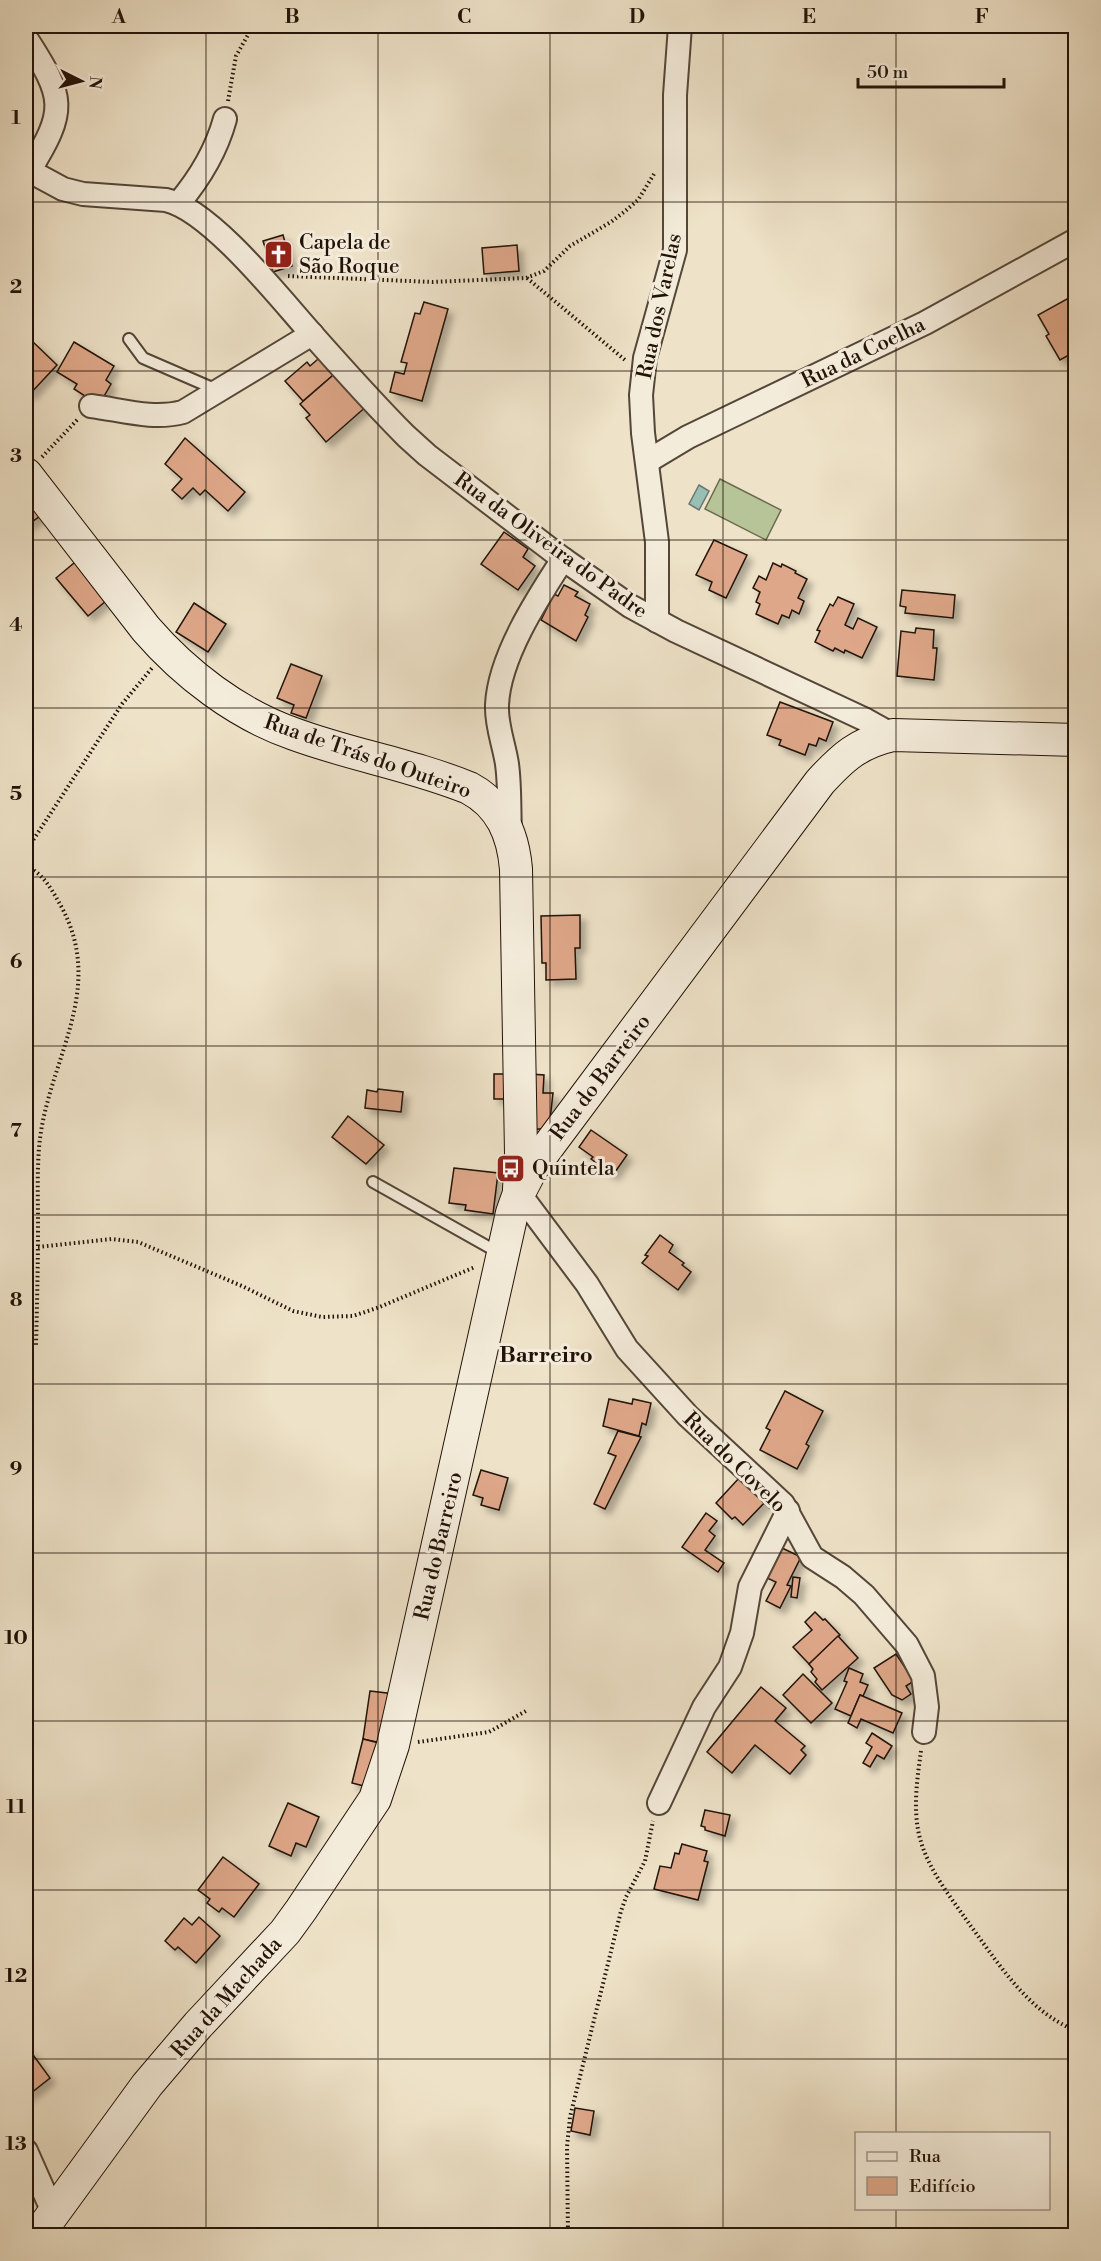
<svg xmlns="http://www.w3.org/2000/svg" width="1101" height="2261" font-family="'Libre Bodoni',serif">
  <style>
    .green { fill: #b6c498; stroke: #6c6b50; stroke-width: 1.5 }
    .water { fill: #99beb3; stroke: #69796f; stroke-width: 1.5 }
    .building { fill: #dea789; stroke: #211208; stroke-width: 1.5; filter: url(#shadow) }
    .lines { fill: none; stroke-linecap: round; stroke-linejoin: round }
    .lane-casing { stroke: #544638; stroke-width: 14 }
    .street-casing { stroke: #544638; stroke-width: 26 }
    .secondary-casing { stroke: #211208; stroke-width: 34 }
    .path { stroke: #211208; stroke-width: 4; stroke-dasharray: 1.5 3; stroke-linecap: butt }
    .lane { stroke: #f4ecdb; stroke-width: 10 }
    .street { stroke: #f4ecdb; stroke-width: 22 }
    .secondary { stroke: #f4ecdb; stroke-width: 32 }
    .grid { fill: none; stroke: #211208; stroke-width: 1.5; stroke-opacity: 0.55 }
    .labels { text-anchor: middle; stroke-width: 6; stroke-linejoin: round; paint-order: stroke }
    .poi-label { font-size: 21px; fill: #211208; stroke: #f4ecdb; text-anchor: start }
    .street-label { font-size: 21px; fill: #211208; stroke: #f4ecdb }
    .neighbourhood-label { font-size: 22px; font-weight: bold; fill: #211208; stroke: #f4ecdb }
    .neatline { fill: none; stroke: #211208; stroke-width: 2 }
    .grid-label { font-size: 20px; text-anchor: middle; font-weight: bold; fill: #211208 }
  </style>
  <defs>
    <filter id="shadow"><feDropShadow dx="5.5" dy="5.5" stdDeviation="3" flood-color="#0004"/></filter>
  </defs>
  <rect width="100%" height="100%" fill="#eee2c8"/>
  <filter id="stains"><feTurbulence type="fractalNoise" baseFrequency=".00333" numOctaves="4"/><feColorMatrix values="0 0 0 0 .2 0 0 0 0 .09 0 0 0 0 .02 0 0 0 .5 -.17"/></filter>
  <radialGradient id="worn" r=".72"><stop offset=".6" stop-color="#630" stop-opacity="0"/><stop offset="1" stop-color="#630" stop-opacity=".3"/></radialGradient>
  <polygon class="green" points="720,479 781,510 766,540 705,509"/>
  <polygon class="water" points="699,485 709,491 699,510 689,504"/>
  <g class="building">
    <polygon points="283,235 292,266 273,272 263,241"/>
    <polygon points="517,245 519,271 484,274 482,248"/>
    <polygon points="1076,294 1076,351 1060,360 1046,336 1049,334 1038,315"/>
    <polygon points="424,302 448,309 422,401 390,392 395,372 404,374 407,363 401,362 415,313 420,314"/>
    <polygon points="32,341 57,365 29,395 26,392 26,348"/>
    <polygon points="74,342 114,366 106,380 111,384 99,405 74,389 77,384 57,372"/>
    <polygon points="325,353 339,370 303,401 285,381 307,362 310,366"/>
    <polygon points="339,370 369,404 326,442 306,418 310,415 300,404"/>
    <polygon points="185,438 245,492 228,511 205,490 200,495 193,488 182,499 172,490 182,479 165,464"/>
    <polygon points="26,488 43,514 26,526"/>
    <polygon points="504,532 528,549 523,557 535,566 518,590 481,564"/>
    <polygon points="714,540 747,555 726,598 709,590 712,582 696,575"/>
    <polygon points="80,558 112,596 88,616 56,578"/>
    <polygon points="773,563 781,567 782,564 796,571 795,573 807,579 798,598 804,601 799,614 792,610 789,618 782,615 778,624 756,614 760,604 756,602 760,592 753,588 759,576 766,580"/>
    <polygon points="564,585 578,592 575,596 590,604 585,615 588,617 576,641 541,620 554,594 558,596"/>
    <polygon points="902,590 955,595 953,618 905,613 906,607 900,606"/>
    <polygon points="838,597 854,604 845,625 853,629 858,618 877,627 862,658 845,650 844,653 835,648 833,651 815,642 820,631 817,630 830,604 833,606"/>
    <polygon points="194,603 226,624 208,652 176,632"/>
    <polygon points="916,628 934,630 933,648 937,648 934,680 897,676 901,631 915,633"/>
    <polygon points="291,664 322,676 306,718 291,713 294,705 277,698"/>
    <polygon points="780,702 833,722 826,741 819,738 816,746 809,744 805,755 779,745 781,740 767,735"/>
    <polygon points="580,915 580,948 575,948 576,979 546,980 546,963 542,963 541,916"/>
    <rect x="494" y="1074" width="22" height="25"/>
    <polygon points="530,1074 544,1075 543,1093 553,1093 549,1129 534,1129"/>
    <polygon points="378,1089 403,1092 401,1112 365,1108 367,1090 377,1092"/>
    <polygon points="348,1116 384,1145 366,1164 332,1137"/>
    <polygon points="591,1130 627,1155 613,1175 591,1159 593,1157 579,1147"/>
    <polygon points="454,1168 498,1173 493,1214 465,1210 466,1205 449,1203"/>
    <polygon points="660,1235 673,1245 669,1252 684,1263 682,1265 691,1272 678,1290 642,1263 648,1256 645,1255"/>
    <polygon points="785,1391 823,1411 806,1444 809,1446 797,1469 760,1450 770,1430 766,1428"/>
    <polygon points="609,1399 632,1404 633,1399 651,1403 646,1425 642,1423 639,1436 603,1426"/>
    <polygon points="618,1431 641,1437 605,1509 594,1504 616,1456 608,1453"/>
    <polygon points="481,1470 508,1478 499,1510 481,1505 483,1498 473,1495"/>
    <polygon points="740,1477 766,1501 743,1525 735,1517 732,1519 716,1503"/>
    <polygon points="706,1513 717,1521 709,1531 715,1536 705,1550 724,1563 718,1572 682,1547"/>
    <polygon points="782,1548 801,1557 787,1585 791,1586 780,1608 766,1601 776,1582 767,1578"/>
    <polygon points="793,1577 800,1578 797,1598 791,1597"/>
    <polygon points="815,1612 823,1620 825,1619 840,1635 809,1664 793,1647 812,1630 805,1622"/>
    <polygon points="838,1636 858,1658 822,1690 815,1682 817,1679 811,1672 813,1669 809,1664"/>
    <polygon points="896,1654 914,1681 906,1686 911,1694 902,1700 892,1695 874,1668"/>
    <polygon points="849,1668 863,1674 860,1682 868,1685 863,1696 860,1695 851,1716 835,1709 847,1682 844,1681"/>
    <polygon points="803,1674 832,1703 811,1723 783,1695"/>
    <polygon points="761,1687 786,1708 775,1721 805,1746 801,1750 806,1755 790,1774 755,1745 732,1773 707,1752"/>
    <polygon points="370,1691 395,1694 381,1743 363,1739"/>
    <polygon points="860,1695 902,1713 893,1733 861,1719 857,1728 848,1723"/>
    <polygon points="872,1733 892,1746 884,1759 877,1755 870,1767 863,1763 872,1747 866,1743"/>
    <polygon points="363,1739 383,1744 372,1788 352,1783"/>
    <polygon points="288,1803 319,1817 306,1847 296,1843 291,1856 269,1846"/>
    <polygon points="705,1810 730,1815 725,1836 705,1830 705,1827 701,1826"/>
    <polygon points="682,1844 707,1851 704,1861 708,1862 698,1900 654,1889 660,1866 671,1868 675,1853 679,1854"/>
    <polygon points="223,1857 259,1884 234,1917 222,1908 219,1912 207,1903 210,1899 198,1890"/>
    <polygon points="199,1917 220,1936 196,1963 178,1947 175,1950 165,1941 184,1918 192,1925"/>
    <polygon points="28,2048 50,2078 26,2097 26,2050"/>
    <polygon points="575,2108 594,2111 590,2135 571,2131"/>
  </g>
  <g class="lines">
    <defs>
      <g id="lane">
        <polyline points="129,339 143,358 217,390"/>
        <polyline points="373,1182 501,1254"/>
      </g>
      <g id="street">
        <path d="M26,38C65,98 67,110 29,171"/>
        <path d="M26,169L63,189L83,194L166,200C210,210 279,297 310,332C341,367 373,403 406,436L427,455L563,559L630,606L676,631L866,720L893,735"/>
        <path d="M178,204C200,178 216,152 225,119"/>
        <path d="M91,406C122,410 153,420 183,412L312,334"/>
        <polyline points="648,461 688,437 925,323 1076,240"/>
        <polyline points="657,621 657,542 643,433 641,395 645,358 675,250 675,95 680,26"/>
        <path d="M510,833C509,810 510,786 507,764C504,744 496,725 497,705C499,657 537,599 563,559"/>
        <polyline points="519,1193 587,1284 627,1349 688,1416 783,1504 812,1557 843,1577 864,1595 907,1645 923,1676 927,1707 924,1732"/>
        <polyline points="659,1803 704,1707 730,1667 742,1633 750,1587 788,1511"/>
        <polyline points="26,2151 53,2212"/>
      </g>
      <g id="secondary">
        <path d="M26,474L146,629C185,674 237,714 294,734C351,755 413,765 469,788C501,805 513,834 516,869L521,1153L519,1189"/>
        <path d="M37,2236L147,2085L198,2025L285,1932L301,1910L375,1799L393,1745L512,1213L519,1193L532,1168L820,782C843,757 858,743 893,735L1076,740"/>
      </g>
    </defs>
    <use href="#lane" class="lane-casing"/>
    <use href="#street" class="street-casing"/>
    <use href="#secondary" class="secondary-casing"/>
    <g class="path">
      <polyline points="228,101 236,56 253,26"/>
      <polyline points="288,276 432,282 526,278 544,271 570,246 611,222 624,212 638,200 654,174"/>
      <polyline points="527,278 625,360"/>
      <polyline points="42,457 78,419"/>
      <polyline points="26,851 122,704 152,668"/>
      <path d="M26,866C43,873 52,890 61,906C108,992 46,1062 39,1148C37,1174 38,1200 38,1226C38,1266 37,1305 36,1345"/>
      <polyline points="38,1247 112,1239 138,1242 242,1286 293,1311 322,1317 353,1316 377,1308 475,1267"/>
      <polyline points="418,1742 489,1732 526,1711"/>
      <path d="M921,1751C917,1780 912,1813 921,1842C930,1872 952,1899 970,1925C990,1952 1009,1981 1033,2003C1046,2015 1060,2024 1076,2031"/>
      <polyline points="568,2236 567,2147 570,2117 621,1911 626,1897 645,1861 653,1821"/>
    </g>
    <use href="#lane" class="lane"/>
    <use href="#street" class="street"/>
    <use href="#secondary" class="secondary"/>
  </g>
  <path class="grid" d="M206,26V2236M378,26V2236M550,26V2236M723,26V2236M896,26V2134M26,202H1076M26,371H1076M26,540H1076M26,708H1076M26,877H1076M26,1046H1076M26,1215H1076M26,1384H1076M26,1553H1076M26,1721H1076M26,1890H1076M26,2059H1076M896,2208V2236"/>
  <defs>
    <symbol id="church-square" viewBox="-11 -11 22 22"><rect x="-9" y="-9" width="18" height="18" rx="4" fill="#8f2418" stroke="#f4ecdb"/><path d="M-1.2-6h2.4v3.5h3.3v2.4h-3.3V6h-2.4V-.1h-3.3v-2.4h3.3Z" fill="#fff"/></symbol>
    <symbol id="bus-square" viewBox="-11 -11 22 22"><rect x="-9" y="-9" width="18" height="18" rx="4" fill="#8f2418" stroke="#f4ecdb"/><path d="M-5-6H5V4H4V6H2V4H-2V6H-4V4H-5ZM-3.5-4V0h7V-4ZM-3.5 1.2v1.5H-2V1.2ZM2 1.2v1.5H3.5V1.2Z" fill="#fff"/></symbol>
  </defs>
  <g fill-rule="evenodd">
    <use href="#church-square" x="262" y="238" width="33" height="33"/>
    <use href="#bus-square" x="494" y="1152" width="33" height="33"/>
  </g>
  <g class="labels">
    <g class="poi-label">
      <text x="299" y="249">Capela de<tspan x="299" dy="24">São Roque</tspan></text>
      <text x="532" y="1175">Quintela</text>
    </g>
    <g class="street-label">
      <text transform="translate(659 306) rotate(-78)" y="7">Rua dos Varelas</text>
      <text transform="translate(863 352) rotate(-26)" y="7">Rua da Coelha</text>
      <text transform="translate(551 545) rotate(36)" y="7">Rua da Oliveira do Padre</text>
      <text transform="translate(368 756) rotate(19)" y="7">Rua de Trás do Outeiro</text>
      <text transform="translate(600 1077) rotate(-53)" y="7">Rua do Barreiro</text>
      <text transform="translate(735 1462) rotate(44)" y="7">Rua do Covelo</text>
      <text transform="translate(438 1546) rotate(-77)" y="7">Rua do Barreiro</text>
      <text transform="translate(226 1997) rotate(-48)" y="7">Rua da Machada</text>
    </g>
    <g class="neighbourhood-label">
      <text x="546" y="1362">Barreiro</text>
    </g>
  </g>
  <rect width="1101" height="2261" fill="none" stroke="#eee2c8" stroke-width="66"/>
  <rect x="855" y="2132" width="195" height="78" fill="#f4ecdb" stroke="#a09587" stroke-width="1.5"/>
  <rect x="867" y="2152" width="30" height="9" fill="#f4ecdb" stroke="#a09587" stroke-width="1.5"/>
  <text x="909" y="2162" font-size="18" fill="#211208">Rua</text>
  <rect x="867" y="2177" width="30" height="18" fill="#dea789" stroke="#a09587" stroke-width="1.5"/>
  <text x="909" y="2192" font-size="18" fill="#211208">Edifício</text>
  <g transform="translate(81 81) rotate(96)" stroke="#f4ecdb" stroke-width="4.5" paint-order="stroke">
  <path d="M0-4.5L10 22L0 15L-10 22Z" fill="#211208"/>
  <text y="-9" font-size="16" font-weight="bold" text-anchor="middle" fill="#211208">N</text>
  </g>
  <path d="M858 78v9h146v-9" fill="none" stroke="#211208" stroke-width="3"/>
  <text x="867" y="78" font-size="18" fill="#211208" stroke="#f4ecdb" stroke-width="4.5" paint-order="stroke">50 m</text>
  <rect x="33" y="33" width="1035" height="2195" class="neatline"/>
  <g class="grid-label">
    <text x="119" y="23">A</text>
    <text x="292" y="23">B</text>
    <text x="464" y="23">C</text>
    <text x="637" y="23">D</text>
    <text x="809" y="23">E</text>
    <text x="982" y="23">F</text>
    <text x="16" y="124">1</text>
    <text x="16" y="293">2</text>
    <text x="16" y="462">3</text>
    <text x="16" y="631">4</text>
    <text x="16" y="800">5</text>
    <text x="16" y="968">6</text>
    <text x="16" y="1137">7</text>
    <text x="16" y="1306">8</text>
    <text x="16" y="1475">9</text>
    <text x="16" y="1644">10</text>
    <text x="16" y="1813">11</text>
    <text x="16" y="1982">12</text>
    <text x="16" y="2150">13</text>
  </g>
  <rect width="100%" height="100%" filter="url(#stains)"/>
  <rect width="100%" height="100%" fill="url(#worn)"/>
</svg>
